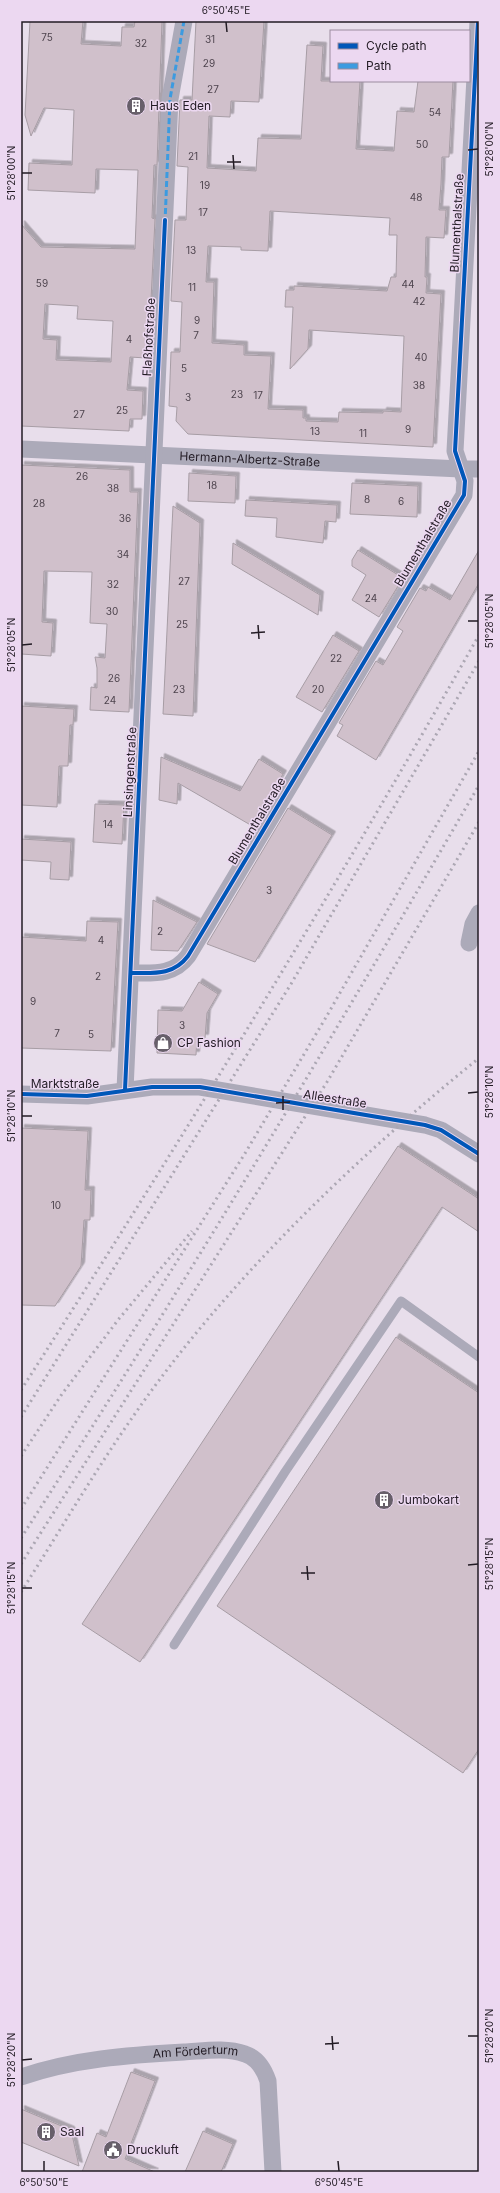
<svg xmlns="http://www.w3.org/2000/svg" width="500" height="2193" font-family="Inter,sans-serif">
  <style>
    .building { fill: #d0c0cb; stroke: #a79da5; fill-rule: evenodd; filter: url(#shadow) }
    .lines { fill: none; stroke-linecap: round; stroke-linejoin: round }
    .lane { stroke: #acaab9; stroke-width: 9 }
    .street { stroke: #acaab9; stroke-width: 17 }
    .rail { stroke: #aca7b3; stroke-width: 3; stroke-dasharray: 2 4; stroke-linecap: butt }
    .quiet { stroke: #3c9be0; stroke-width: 3; stroke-dasharray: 6 3; stroke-linecap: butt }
    .cycleway-casing { stroke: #ecd8f1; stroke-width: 6 }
    .cycleway { stroke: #0057b8; stroke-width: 4 }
    .ticks { fill: none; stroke: #221b24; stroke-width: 1.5 }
    .labels { text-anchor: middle; stroke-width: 3; stroke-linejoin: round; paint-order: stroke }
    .number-label { font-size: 10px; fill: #4e444e }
    .poi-label { font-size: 12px; fill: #221b24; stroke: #ecd8f1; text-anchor: start }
    .street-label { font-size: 12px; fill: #221b24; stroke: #ecd8f1 }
    .neatline { fill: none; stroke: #221b24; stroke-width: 1.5 }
    .ticks-label { font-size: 10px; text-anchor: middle; fill: #221b24 }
  </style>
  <defs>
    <filter id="shadow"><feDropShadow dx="3.5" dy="-3.5" stdDeviation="0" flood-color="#0004"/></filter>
  </defs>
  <rect width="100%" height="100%" fill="#e8deeb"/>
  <g class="building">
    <path d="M30,21H83L81,44L121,46L122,27H134L135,21H162L157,165H154L152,218L155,219L151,300H148L146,358L130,357L127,390L143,391L142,419H130L129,431L21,426V224L41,247L135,249L138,170L96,169L95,193L28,190L29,163L72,165L74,110L44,108L31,136L25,115ZM45,304L78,306L77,319L113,321L111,362L56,360L57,340L43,339Z"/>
    <path d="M196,21H264L259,102L231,101L230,117L209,116L207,168L256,171L258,138L301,139L307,45L323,46L321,81H360L356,149L394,151L397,111L414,112L418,81H453L449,157H442L441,184L439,210H446L444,238L426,237L425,277H427L426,293L441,294L433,447L188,434L176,421L177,407L169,406L171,352H180L182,302L171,301L175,220H186L188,167L177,166L180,100H192ZM270,211L390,218L389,235H397L396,277H391L387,291L294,286V290H286L285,307H293L290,369L308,349L309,330L404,336L401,412L383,411V413L339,412L338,422L306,421V418H303V410L268,409L271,356L244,355V345L212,343L214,282H206L208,246L241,247V250L268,251Z"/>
    <polygon points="21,465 130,470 130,492 138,492 129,712 90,710 91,687 97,688 97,668 95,657 105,658 107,624 90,623 92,572 44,571 42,622 53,623 51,656 21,654"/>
    <polygon points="189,473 236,476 235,503 188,501"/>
    <polygon points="352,483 418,486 417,517 350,514"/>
    <polygon points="246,500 337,505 336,522 325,521 323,543 276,537 277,518 245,516"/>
    <polygon points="173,506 200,523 193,716 163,714"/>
    <polygon points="233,543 320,595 318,615 232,564"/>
    <polygon points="358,550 403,578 379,617 352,600 366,575 352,566 352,560"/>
    <polygon points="479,550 479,583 376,760 337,736 343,725 339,723 376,661 383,665 403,631 397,627 420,588 426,591 428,587 450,600"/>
    <polygon points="333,635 359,651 322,712 296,697"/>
    <polygon points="21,706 74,709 73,725 70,725 68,766 59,766 57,807 21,805"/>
    <polygon points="161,757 240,791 259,759 283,774 254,827 178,783 177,804 159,800"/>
    <polygon points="95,804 124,805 122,844 93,842"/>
    <polygon points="288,808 332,835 255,962 207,944"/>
    <polygon points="21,839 71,842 69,880 50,879 51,862 21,860"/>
    <polygon points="153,900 197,922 178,951 151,950"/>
    <polygon points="87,921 118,922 111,1051 21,1048 21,937 86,941"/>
    <polygon points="199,982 218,994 207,1013 205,1038 197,1037 196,1055 157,1053 158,1010 182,1011"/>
    <polygon points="21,1128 88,1131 85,1190 91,1190 90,1220 84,1220 81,1266 55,1306 21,1305"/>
    <polygon points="398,1146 479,1199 479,1232 442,1207 140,1662 82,1624"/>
    <polygon points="396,1337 479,1393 479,1749 463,1773 217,1606"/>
    <polygon points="131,2072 155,2081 125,2159 155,2172 82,2172 97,2133 106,2137"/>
    <polygon points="21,2109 71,2130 79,2166 21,2142"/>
    <polygon points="203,2131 233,2144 221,2172 185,2172"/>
  </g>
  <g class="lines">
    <polyline class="lane" points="174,1645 285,1472 401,1301 479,1357"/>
    <g class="street">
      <path id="s1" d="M21,449L461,469H479"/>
      <polyline points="469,943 473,924 479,913"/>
      <path d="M131,973C153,973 173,976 188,956L464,495L465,481L455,451L478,21"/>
      <polyline points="125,1090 170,99 184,21"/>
      <polyline points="21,1094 87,1096 152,1087 200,1087 425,1125 441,1130 479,1154"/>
      <path id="s2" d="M21,2077C73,2059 129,2055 184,2052C203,2051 226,2047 245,2054C257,2058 264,2069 268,2081L273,2172"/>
    </g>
    <g class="rail">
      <path d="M21,1390C180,1143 334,891 479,635"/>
      <polyline points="21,1417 291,984 479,661"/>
      <polyline points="21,1456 62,1394 118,1320 192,1231"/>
      <polyline points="21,1509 244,1155 325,1019 479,751"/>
      <path d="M21,1538C180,1292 332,1039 479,785"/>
      <polyline points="21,1564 327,1082 479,822"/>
      <path d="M21,1592C58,1534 93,1474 132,1418C225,1283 352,1161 479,1058"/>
    </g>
    <polyline class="quiet" points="165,223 170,99 184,21"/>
    <defs>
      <g id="cycleway">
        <path d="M131,973C153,973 173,976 188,956L464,495L465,481L455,451L478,21"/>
        <polyline points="125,1090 165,220"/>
        <polyline points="21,1094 87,1096 152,1087 200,1087 425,1125 441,1130 479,1154"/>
      </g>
    </defs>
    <use href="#cycleway" class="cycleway-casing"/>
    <use href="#cycleway" class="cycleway"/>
  </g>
  <path class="ticks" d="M226,22L227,32M468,150L478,149M233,155L234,169M227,162H241M22,173H32M468,621H478M258,625L259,639M251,633L265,632M22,645L32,644M468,1093L478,1092M283,1096V1110M276,1103L290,1102M22,1116H32M468,1565L478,1564M307,1566L308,1580M301,1573H315M22,1588H32M332,2036L333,2050M468,2036H478M325,2044L339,2043M22,2060L32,2059M44,2161V2171M338,2161L339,2171"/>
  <defs>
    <symbol id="building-disc" viewBox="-11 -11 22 22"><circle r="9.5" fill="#675f6a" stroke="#ecd8f1"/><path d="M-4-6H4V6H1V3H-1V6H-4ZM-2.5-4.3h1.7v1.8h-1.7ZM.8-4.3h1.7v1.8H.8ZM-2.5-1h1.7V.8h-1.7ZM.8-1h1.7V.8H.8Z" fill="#fff"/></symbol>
    <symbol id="shop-disc" viewBox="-11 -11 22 22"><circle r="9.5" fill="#675f6a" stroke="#ecd8f1"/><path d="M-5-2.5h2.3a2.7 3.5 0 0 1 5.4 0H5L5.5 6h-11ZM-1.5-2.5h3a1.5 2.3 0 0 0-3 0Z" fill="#fff"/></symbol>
    <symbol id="civic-disc" viewBox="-11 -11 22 22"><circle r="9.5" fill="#675f6a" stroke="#ecd8f1"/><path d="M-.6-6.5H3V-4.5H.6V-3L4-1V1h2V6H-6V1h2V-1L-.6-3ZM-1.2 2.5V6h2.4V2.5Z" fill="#fff"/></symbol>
  </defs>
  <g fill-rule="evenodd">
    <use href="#building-disc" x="125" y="95" width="22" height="22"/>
    <use href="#shop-disc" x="152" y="1032" width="22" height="22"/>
    <use href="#building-disc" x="373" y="1489" width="22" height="22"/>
    <use href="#building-disc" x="35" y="2121" width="22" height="22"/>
    <use href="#civic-disc" x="102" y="2139" width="22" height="22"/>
  </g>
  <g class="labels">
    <g class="number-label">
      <text x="47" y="41">75</text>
      <text x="210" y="43">31</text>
      <text x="141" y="47">32</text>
      <text x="209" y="67">29</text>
      <text x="213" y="93">27</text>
      <text x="435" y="116">54</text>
      <text x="422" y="148">50</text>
      <text x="193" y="160">21</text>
      <text x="205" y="189">19</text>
      <text x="416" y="201">48</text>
      <text x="203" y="216">17</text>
      <text x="191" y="254">13</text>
      <text x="42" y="287">59</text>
      <text x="408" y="288">44</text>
      <text x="192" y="291">11</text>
      <text x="419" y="305">42</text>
      <text x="197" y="324">9</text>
      <text x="196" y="339">7</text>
      <text x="129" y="343">4</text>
      <text x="421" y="361">40</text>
      <text x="184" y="372">5</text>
      <text x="419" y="389">38</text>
      <text x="237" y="398">23</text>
      <text x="258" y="399">17</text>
      <text x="188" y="401">3</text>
      <text x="122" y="414">25</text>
      <text x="79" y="418">27</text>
      <text x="408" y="433">9</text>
      <text x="315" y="435">13</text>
      <text x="363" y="437">11</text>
      <text x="82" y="480">26</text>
      <text x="212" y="489">18</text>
      <text x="113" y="492">38</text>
      <text x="367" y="503">8</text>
      <text x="401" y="505">6</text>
      <text x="39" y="507">28</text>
      <text x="125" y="522">36</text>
      <text x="123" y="558">34</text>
      <text x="184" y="585">27</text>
      <text x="113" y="588">32</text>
      <text x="371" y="602">24</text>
      <text x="112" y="615">30</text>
      <text x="182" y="628">25</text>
      <text x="336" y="662">22</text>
      <text x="114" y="682">26</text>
      <text x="179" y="693">23</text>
      <text x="318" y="693">20</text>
      <text x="110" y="704">24</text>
      <text x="108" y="828">14</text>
      <text x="269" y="894">3</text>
      <text x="160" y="935">2</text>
      <text x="101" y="944">4</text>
      <text x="98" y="980">2</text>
      <text x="33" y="1005">9</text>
      <text x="182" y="1029">3</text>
      <text x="57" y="1037">7</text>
      <text x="91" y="1038">5</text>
      <text x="56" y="1209">10</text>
    </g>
    <g class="poi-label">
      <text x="150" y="110">Haus Eden</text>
      <text x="177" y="1047">CP Fashion</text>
      <text x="398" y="1504">Jumbokart</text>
      <text x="60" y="2136">Saal</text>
      <text x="127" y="2154">Druckluft</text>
    </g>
    <g class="street-label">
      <text transform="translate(457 223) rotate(-87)" y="4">Blumenthalstraße</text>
      <text transform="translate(149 337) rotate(-87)" y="4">Flaßhofstraße</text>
      <text dy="4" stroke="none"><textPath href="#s1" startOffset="229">Hermann-Albertz-Straße</textPath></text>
      <text transform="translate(423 543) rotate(-59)" y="4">Blumenthalstraße</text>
      <text transform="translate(130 772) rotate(-87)" y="4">Linsingenstraße</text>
      <text transform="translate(257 821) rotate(-59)" y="4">Blumenthalstraße</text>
      <text x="65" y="1088">Marktstraße</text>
      <text transform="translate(335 1099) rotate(9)" y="4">Alleestraße</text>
      <text dy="4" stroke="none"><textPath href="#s2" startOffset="177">Am Förderturm</textPath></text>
    </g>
  </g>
  <rect width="500" height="2193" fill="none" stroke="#ecd8f1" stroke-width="44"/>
  <rect x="330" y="30" width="140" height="52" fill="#ecd8f1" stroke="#9b8c9f"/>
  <rect x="338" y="43" width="20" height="6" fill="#0057b8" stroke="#9b8c9f"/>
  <text x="366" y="50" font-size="12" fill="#221b24">Cycle path</text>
  <rect x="338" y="63" width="20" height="6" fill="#3c9be0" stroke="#9b8c9f"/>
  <text x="366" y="70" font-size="12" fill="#221b24">Path</text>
  <rect x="22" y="22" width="456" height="2149" class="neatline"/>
  <g class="ticks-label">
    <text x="226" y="14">6°50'45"E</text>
    <text transform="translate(489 149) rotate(-90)" y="4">51°28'00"N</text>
    <text transform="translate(11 173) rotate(-90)" y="4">51°28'00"N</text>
    <text transform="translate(489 621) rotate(-90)" y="4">51°28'05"N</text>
    <text transform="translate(11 645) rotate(-90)" y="4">51°28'05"N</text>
    <text transform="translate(489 1092) rotate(-90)" y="4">51°28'10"N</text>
    <text transform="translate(11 1116) rotate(-90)" y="4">51°28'10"N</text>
    <text transform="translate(489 1564) rotate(-90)" y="4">51°28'15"N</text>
    <text transform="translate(11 1588) rotate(-90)" y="4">51°28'15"N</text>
    <text transform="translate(489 2036) rotate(-90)" y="4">51°28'20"N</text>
    <text transform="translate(11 2060) rotate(-90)" y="4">51°28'20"N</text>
    <text x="44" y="2186">6°50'50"E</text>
    <text x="339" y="2186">6°50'45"E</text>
  </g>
</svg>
